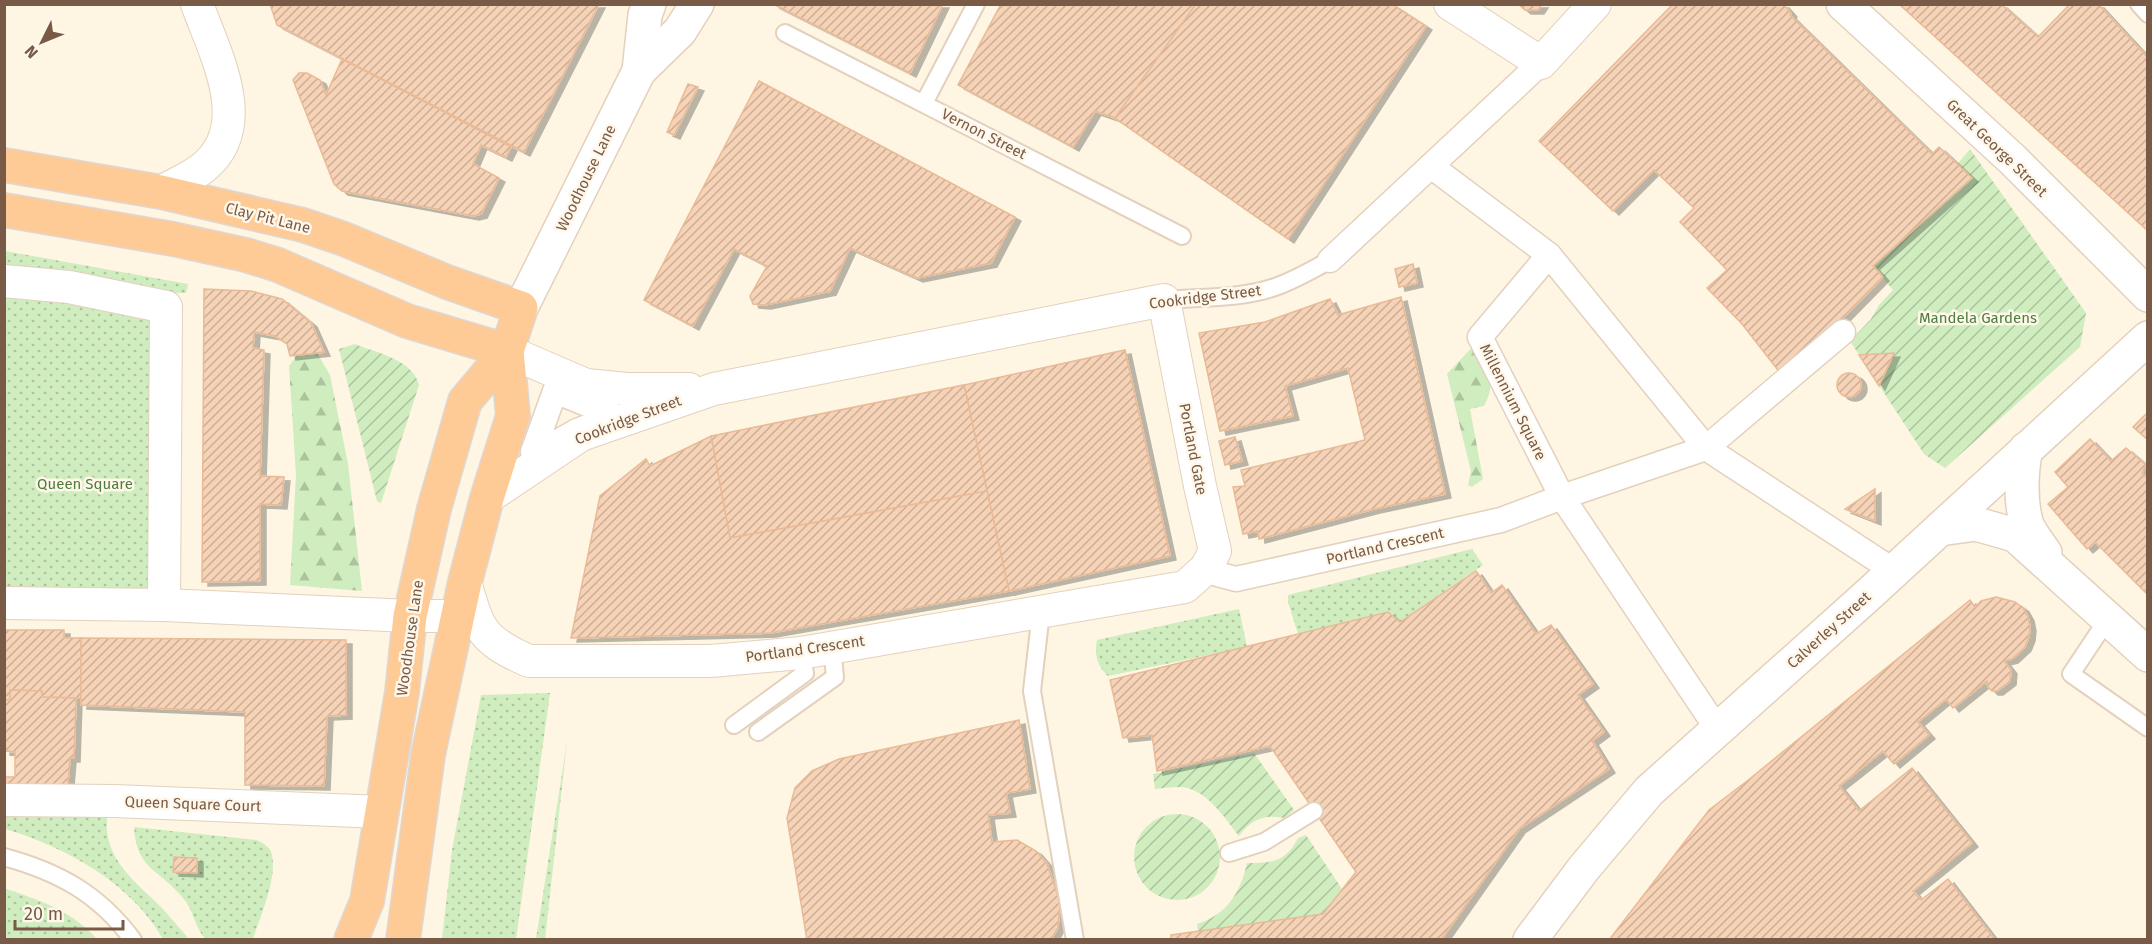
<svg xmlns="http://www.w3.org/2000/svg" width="2152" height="944" font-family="'Fira Sans',sans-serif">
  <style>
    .grass { fill: url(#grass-dots) }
    .forest { fill: url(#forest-firs) }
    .garden { fill: url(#garden-furrows) }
    .building { fill: url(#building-hatch); stroke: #eaba96; stroke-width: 1.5; filter: url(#shadow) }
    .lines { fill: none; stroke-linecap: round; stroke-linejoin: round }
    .service-casing { stroke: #e3d1bd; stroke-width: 20 }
    .pedestrian-casing { stroke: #e3d1bd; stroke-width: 27 }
    .minor-casing { stroke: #e3d1bd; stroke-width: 34 }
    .tertiary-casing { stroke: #e3d1bd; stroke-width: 36 }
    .trunk-casing { stroke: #dfd7d3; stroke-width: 36 }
    .service { stroke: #fff; stroke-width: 16 }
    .pedestrian { stroke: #fff; stroke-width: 24 }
    .minor { stroke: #fff; stroke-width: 32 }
    .tertiary { stroke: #fff; stroke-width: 33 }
    .trunk { stroke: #feca96; stroke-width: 33 }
    .labels { text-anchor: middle; stroke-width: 5; stroke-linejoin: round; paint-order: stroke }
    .street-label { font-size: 15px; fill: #785a46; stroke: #fff8ea }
    .park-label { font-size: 15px; fill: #4c7f3d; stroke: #fff8ea }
  </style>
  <defs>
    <pattern id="grass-dots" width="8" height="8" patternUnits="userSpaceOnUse" patternTransform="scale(1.5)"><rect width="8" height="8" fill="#cfedbf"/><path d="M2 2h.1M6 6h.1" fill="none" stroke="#adc39d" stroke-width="1.8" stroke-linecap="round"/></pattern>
    <pattern id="forest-firs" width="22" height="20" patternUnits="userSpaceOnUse" patternTransform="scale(1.5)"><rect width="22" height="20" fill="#cfedbf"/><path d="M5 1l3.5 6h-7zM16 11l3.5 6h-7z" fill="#adc39d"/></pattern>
    <pattern id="garden-furrows" width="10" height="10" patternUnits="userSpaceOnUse" patternTransform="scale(1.5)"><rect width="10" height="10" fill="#cfedbf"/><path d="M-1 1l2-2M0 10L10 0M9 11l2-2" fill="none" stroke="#adc39d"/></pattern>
    <pattern id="building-hatch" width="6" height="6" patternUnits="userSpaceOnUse" patternTransform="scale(1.5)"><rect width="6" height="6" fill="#f6d3b7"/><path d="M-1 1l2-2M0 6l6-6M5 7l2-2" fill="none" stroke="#ccae97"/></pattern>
    <filter id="shadow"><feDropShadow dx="6" dy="4" stdDeviation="0" flood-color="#0004"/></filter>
  </defs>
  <rect width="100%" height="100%" fill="#fef5e2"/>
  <g class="grass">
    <polygon points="5,251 188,284 186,293 171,293 5,265"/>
    <polygon points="5,281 166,307 164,605 5,603"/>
    <polygon points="1472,549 1483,565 1400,622 1388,612 1298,634 1288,602 1288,595"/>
    <path d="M1239,609L1247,647L1108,676C1097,666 1094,654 1097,640Z"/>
    <polygon points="550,693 516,939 442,939 452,850 481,695"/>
    <polygon points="567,742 545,939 536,939"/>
    <path d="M4,815L107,817C103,859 135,881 162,908C171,918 180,929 189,939H163C131,883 66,847 5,829Z"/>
    <path d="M134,827L257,840C262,843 269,846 271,852C279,875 260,917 253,939H205C195,927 193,909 183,898C161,870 136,870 134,827Z"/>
    <path d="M4,888C41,901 71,910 97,939H5Z"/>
  </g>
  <g class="forest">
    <path d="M1477,342C1487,365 1498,382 1484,406L1470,409L1483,479L1472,487L1468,485L1471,471L1447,374Z"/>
    <polygon points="317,353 330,375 348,464 362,591 290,585 296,475 289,366 297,355"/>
  </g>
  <g class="garden">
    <polygon points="1970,149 2086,313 2080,347 1945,468 1924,454 1850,341 1871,319 1879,305 1893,290 1873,266"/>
    <path d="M355,344C376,353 413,359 419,385L381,503L377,501L339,349Z"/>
    <path d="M1254,753L1294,810L1284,818C1265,814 1251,819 1239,836C1224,817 1205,787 1179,787C1171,787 1163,788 1155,789L1153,774Z"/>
    <circle cx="1177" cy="857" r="43"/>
    <path d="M1306,835L1342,889L1323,914L1198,931L1197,924C1228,914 1240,893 1247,863C1272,863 1286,862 1298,838Z"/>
  </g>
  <g class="building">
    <polygon points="270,4 599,4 524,152 277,25"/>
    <polygon points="773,4 943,4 910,73"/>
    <polygon points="1001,4 1196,4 1115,118 1095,111 1073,147 958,85"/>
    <polygon points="1196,4 1392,4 1426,26 1288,239 1115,118"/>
    <polygon points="1518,4 1542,4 1538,10 1525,10"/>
    <polygon points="1673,4 1783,4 1791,13 1790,15 1932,154 1939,147 1972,178 1873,266 1883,277 1838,323 1781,374 1742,324 1707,288 1727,270 1680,222 1694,208 1654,170 1613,211 1539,141"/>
    <polygon points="1899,4 2001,4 2038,37 2070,4 2098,4 2148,58 2148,231"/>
    <polygon points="342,59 511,147 506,157 481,145 473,164 499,178 481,214 473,216 342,191 334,184 293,80 299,73 307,73 320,80 326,95"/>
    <polygon points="759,81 1015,217 991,263 917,278 850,248 830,291 765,305 753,304 750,296 767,266 734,249 693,326 644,300"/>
    <polygon points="688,84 698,87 674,135 667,132"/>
    <polygon points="1413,264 1417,283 1399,287 1395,269"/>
    <polygon points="204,289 251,291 282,299 311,323 324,352 290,356 287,344 275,336 254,332 253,348 264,350 260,476 284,477 281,505 260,504 260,581 202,582"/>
    <polygon points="1401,297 1445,494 1374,509 1259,539 1258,531 1243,534 1233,487 1245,486 1241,470 1365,440 1348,368 1285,386 1293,416 1220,431 1199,333 1265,322 1330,299 1338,315"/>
    <polygon points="1125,350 1170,556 1009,591 964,385"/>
    <polygon points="1894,353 1879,386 1859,355"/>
    <circle cx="1849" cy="385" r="12"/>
    <polygon points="964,385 987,491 730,538 711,436"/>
    <polygon points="2148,412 2148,440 2133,427"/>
    <polygon points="711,436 730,538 987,491 1009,591 770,633 571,638 600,496 646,459 650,466"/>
    <polygon points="1235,437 1242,461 1225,465 1219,441"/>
    <polygon points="2090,439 2111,461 2126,448 2146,465 2142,473 2148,479 2148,595 2095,542 2087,549 2048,504 2068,487 2055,472"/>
    <polygon points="1875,489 1875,521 1845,509"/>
    <polygon points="1476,571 1491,593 1502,585 1536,634 1551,625 1593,684 1578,695 1604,732 1592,741 1609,769 1519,829 1441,940 1171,940 1171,935 1323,914 1356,872 1270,746 1157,771 1152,735 1123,738 1110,680 1388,612 1400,622"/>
    <polygon points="1996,597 2015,602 2023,608 2028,617 2030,627 2029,637 2025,647 2012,659 2004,661 2011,670 2010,681 1997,691 1992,691 1988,687 1987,681 1953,708 1946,699 1918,722 1929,735 1894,764 1883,751 1839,786 1859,811 1912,768 1972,843 1913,891 1921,900 1948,879 1995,940 1609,940 1709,810 1747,781 1970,600 1975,607 1981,601"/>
    <polygon points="4,630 64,630 64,638 81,638 81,698 42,697 42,691 10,690 10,700 4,700"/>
    <polygon points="81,638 346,640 346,715 327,716 324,786 245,785 245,712 81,705"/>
    <polygon points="10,690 42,691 42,697 76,698 74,758 70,758 67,794 4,793 4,777 15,777 15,752 4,751 4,700 10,700"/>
    <polygon points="1019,720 1030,789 1006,793 1010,813 988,815 992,842 1017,840 1036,851 1047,864 1060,902 1058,927 1051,940 807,940 787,818 795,788 812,771 839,759"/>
    <polygon points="174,857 197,858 197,873 173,872"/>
  </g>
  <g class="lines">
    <defs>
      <g id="service">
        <polyline points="2139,4 2148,14"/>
        <polyline points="785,33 1182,236"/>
        <polyline points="924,103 976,4"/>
        <path d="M1164,300C1200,297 1241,299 1275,287C1295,280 1312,270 1330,260"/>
        <polyline points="1041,612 1032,691 1075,940"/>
        <polyline points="2107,620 2071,674 2148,728"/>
        <polyline points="734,725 805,673 801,653"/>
        <polyline points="758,732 835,677 832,647"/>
        <polyline points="1229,853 1264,842 1314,811"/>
        <path d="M4,857C59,872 99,894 133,940"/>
      </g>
      <g id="pedestrian">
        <polyline points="1431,166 1549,255 1706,448 1843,332"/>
        <polyline points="1549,255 1480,337 1562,497 1706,448 1894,571"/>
        <polyline points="1330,260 1541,63"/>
        <polygon points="555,391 611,414 613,417 577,431 535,455 533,452"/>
        <polyline points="1206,568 1217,574 1236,579 1501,520 1562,497 1718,730"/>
      </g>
      <g id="minor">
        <polyline points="1450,4 1541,63 1595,4"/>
        <path d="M161,192C175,184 192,177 204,167C255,125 214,52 197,4"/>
        <polyline points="4,281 69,287 166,307 164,605 4,603"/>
        <polyline points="507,351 586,385 627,389 689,389"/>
        <path d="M465,582C479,630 481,640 529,661H711L801,653L1185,587L1206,568L1215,551L1200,486L1164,300L714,389L581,435L487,498"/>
        <polyline points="164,605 410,616 475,616"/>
        <polyline points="4,800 114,801 382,812"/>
      </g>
      <g id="tertiary">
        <polyline points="1843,4 2012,159 2148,295"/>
        <polyline points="639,71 645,15 649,4"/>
        <polyline points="521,308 639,71 680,31 697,4"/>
        <path d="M2026,449C2021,471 2020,503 2027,525C2031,534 2039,544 2045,553"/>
        <polyline points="1940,529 1976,524 2015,535 2148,655"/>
        <polyline points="1530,940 1584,868 1649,791 1868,595 2148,338"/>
      </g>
      <g id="trunk">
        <polyline points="4,165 161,192 303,225 344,239 447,282 521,308 507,351 465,401 434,509 410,616 402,692 367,901 351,940"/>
        <polyline points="4,210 173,239 246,255 278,265 407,321 507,351"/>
        <polyline points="403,940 428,755 465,582 487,498 513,416 507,351"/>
      </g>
    </defs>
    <use href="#service" class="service-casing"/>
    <use href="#pedestrian" class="pedestrian-casing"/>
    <use href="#minor" class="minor-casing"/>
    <use href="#tertiary" class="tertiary-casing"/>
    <use href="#trunk" class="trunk-casing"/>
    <use href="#service" class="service"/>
    <use href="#pedestrian" class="pedestrian"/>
    <use href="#minor" class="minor"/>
    <use href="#tertiary" class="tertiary"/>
    <use href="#trunk" class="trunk"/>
  </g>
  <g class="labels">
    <g class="street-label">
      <text transform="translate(984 134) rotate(27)" y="5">Vernon Street</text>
      <text transform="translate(1997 148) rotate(44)" y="5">Great George Street</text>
      <text transform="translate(586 178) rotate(-64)" y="5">Woodhouse Lane</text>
      <text transform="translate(268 218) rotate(14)" y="5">Clay Pit Lane</text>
      <text transform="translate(1205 297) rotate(-7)" y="5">Cookridge Street</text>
      <text transform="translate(1513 402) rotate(63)" y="5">Millennium Square</text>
      <text transform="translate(628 420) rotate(-21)" y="5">Cookridge Street</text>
      <text transform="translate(1193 449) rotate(79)" y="5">Portland Gate</text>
      <text transform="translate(1385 546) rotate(-13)" y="5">Portland Crescent</text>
      <text transform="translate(1829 630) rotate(-42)" y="5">Calverley Street</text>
      <text transform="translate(410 638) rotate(-82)" y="5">Woodhouse Lane</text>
      <text transform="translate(805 649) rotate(-8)" y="5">Portland Crescent</text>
      <text transform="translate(193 804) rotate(2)" y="5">Queen Square Court</text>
    </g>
    <g class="park-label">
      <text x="1978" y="323">Mandela Gardens</text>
      <text x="85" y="489">Queen Square</text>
    </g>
  </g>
  <rect width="2152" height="944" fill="none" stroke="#785a46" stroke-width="12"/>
  <g transform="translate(42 42) rotate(227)" stroke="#fff8ea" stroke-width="4.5" paint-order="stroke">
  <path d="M0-4.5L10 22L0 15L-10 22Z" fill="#785a46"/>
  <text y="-9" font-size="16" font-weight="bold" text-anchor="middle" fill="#785a46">N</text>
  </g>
  <path d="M15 920v9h108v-9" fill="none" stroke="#785a46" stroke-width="3"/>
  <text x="24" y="920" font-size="18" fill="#785a46" stroke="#fff8ea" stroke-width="4.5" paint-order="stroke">20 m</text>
</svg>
